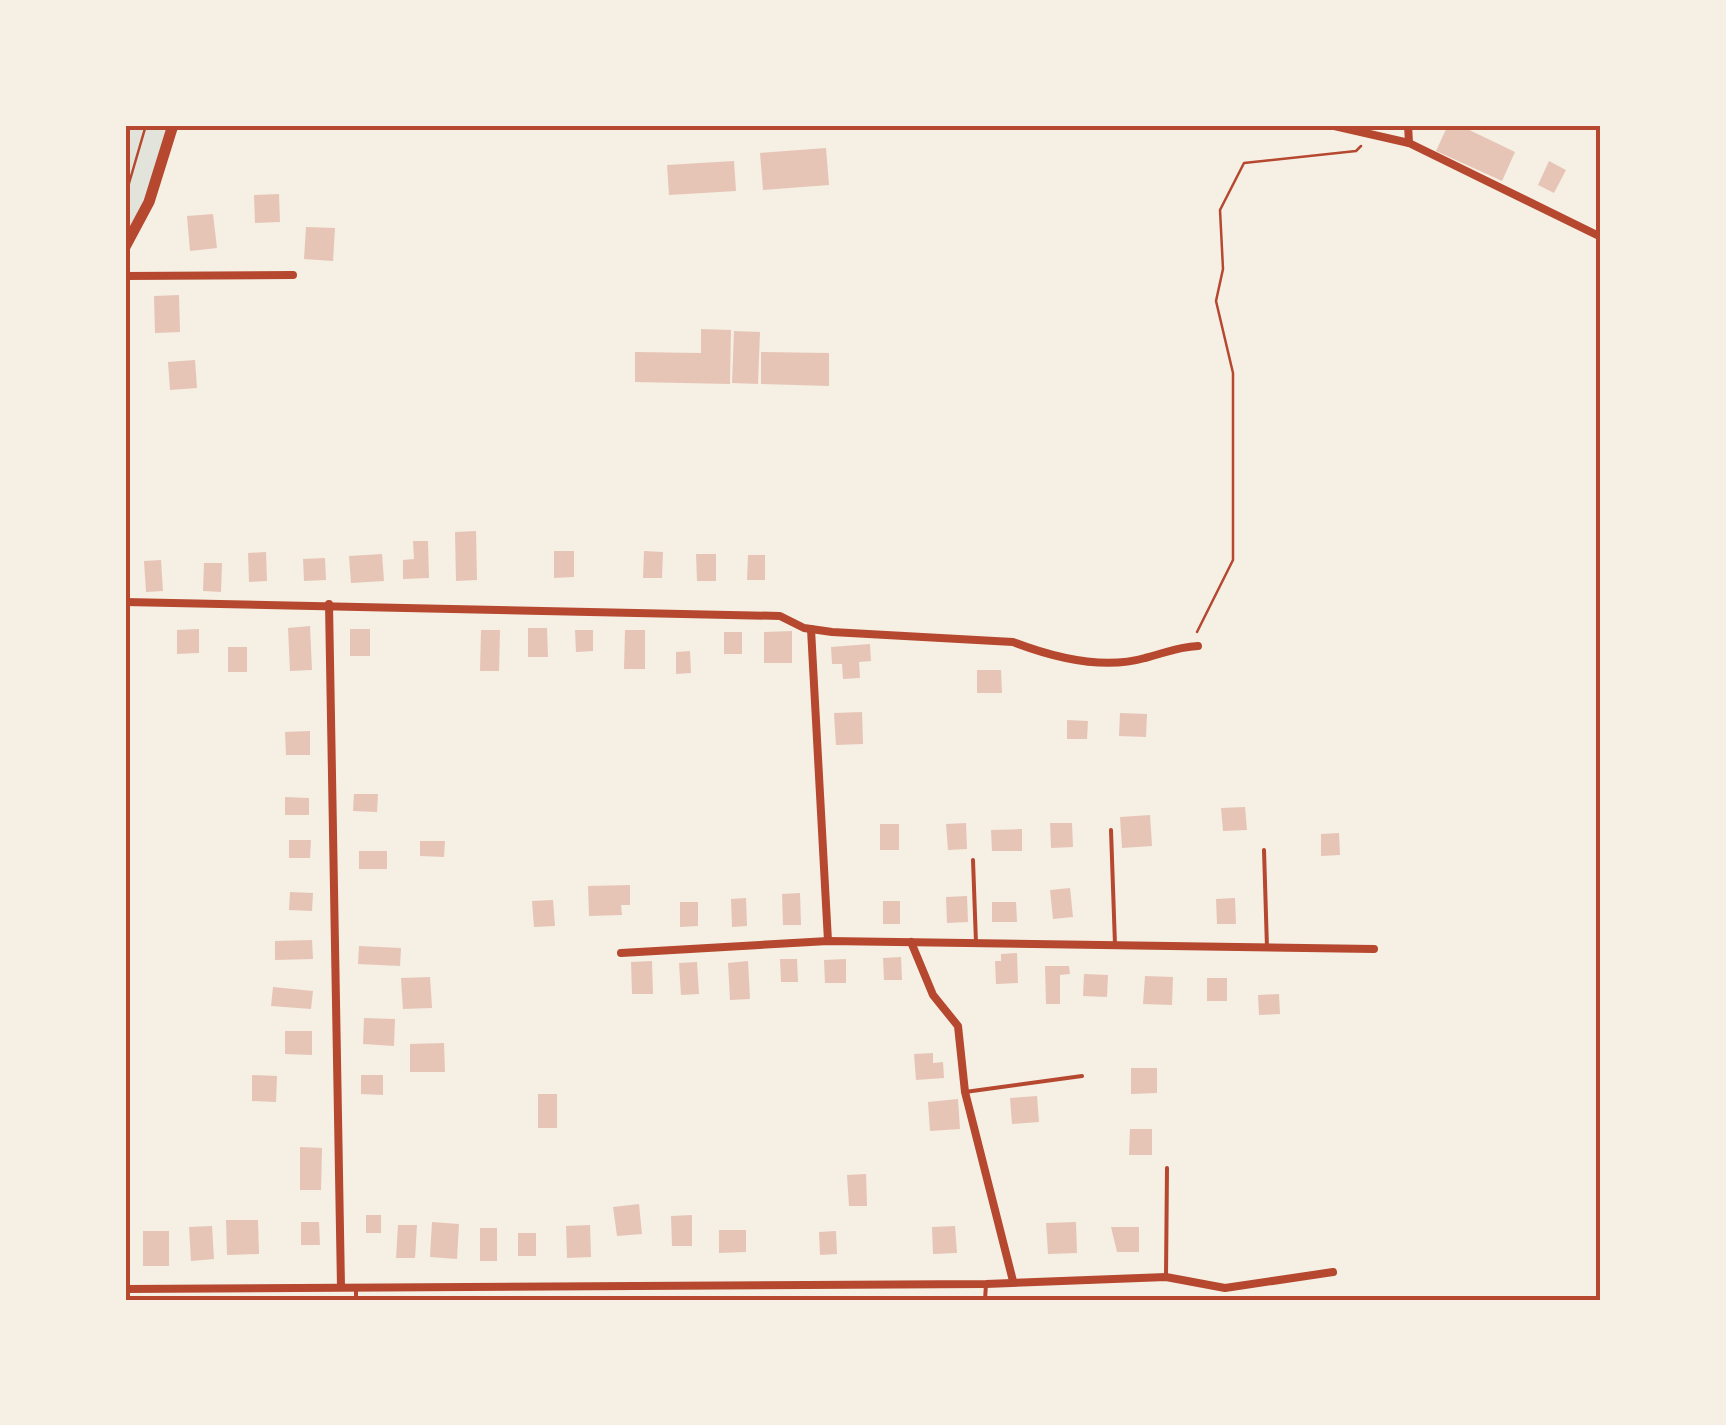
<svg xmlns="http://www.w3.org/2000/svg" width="1726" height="1425" font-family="Ubuntu,sans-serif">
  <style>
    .green { fill: #e2e4dc }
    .building { fill: #e6c5b7 }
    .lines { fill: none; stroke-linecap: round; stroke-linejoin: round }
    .path { stroke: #b5482f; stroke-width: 2.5 }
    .service { stroke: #b5482f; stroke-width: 4 }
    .minor { stroke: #b5482f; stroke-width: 8 }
    .secondary { stroke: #b5482f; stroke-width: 11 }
    .neatline { fill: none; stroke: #b5482f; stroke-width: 4 }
  </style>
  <rect width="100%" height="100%" fill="#f6efe4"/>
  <polygon class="green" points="125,125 173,125 149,202 125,247"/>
  <g class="building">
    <polygon points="1448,125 1459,125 1515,152 1502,181 1436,151"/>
    <polygon points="826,148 829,185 763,190 760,153"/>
    <polygon points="734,161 736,191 669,195 667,165"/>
    <polygon points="1549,161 1566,170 1554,193 1538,185"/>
    <polygon points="279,194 280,222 255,223 254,195"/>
    <polygon points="213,214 217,248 190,251 187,216"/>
    <polygon points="306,227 335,228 333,261 304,259"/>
    <polygon points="179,295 180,332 155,333 154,296"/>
    <polygon points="701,329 731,330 730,384 635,382 635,352 701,353"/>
    <polygon points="734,331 760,332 758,384 732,383"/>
    <polygon points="761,352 829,353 829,386 761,384"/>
    <polygon points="195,360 197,388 170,390 168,362"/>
    <polygon points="476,531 477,580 456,581 455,532"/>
    <polygon points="413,541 428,541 429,578 403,579 403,560 414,559"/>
    <polygon points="554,551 574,551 574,577 554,578"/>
    <polygon points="644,551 663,552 662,578 643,578"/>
    <polygon points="266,552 267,581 249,582 248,553"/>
    <polygon points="382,554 384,581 351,583 349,556"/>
    <polygon points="696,554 716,554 716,581 697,581"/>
    <polygon points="748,555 765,555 765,580 747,580"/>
    <polygon points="325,558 326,580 304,581 303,559"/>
    <polygon points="161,560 163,591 146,592 144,561"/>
    <polygon points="204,563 222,563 221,592 203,591"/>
    <polygon points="310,626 312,670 290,671 288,628"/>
    <polygon points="528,628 547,628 548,657 528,657"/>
    <polygon points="199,629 199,653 177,654 177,630"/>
    <rect x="350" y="629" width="20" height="27"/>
    <polygon points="481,630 500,630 499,671 480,671"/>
    <polygon points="575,630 593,630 593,651 576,652"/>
    <polygon points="625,630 645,630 645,669 624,669"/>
    <polygon points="792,631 792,663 764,663 764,632"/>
    <rect x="724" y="632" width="18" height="22"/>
    <polygon points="870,644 871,661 859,662 860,678 843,679 842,664 832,664 831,647"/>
    <rect x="228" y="647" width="19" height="25"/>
    <polygon points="690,651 691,673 676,674 676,652"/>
    <polygon points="977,670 1001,670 1002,693 977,693"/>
    <polygon points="862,712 863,744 836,745 834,713"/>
    <polygon points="1120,713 1147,714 1146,737 1119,736"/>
    <polygon points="1067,720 1088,721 1087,739 1067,739"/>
    <polygon points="310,731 310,755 286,755 285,732"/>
    <polygon points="354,794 378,794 377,812 353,811"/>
    <polygon points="285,797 309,798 309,815 285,815"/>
    <polygon points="1245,807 1247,830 1223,831 1221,808"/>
    <polygon points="1150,815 1152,846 1122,848 1120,817"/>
    <polygon points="966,823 967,849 948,850 946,824"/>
    <polygon points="1050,823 1072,823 1073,847 1051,848"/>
    <rect x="880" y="824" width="19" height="26"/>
    <polygon points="1022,829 1022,851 992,851 991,830"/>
    <polygon points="1339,833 1340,855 1321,856 1321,834"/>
    <polygon points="289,840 311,840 310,858 289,858"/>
    <polygon points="420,841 445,841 444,857 420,856"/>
    <rect x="359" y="851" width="28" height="18"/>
    <polygon points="630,885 630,905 621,905 622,915 589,916 588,886"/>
    <polygon points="1070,888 1073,917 1053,919 1050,890"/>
    <polygon points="290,892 313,893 312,911 289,910"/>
    <polygon points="800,893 801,925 783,925 782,894"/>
    <polygon points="967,896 968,922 947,923 946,897"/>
    <polygon points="746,898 747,926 732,927 731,899"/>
    <polygon points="1235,898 1236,924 1217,924 1216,899"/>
    <polygon points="553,900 555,926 534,927 532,901"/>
    <rect x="883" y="901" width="17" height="23"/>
    <polygon points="680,902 698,902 698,926 680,927"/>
    <polygon points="992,902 1016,902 1017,922 992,922"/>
    <polygon points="312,940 313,959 275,960 275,941"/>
    <polygon points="359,946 401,948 400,966 358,964"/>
    <polygon points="1017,953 1018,983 996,984 995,961 1001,961 1001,954"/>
    <polygon points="901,957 902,980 884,980 883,958"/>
    <polygon points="780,959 797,959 798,982 781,982"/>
    <polygon points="846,959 846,983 825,983 824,960"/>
    <polygon points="652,961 653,994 632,994 631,962"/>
    <polygon points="748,961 750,999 730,1000 728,963"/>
    <polygon points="697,962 699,994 681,995 679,963"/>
    <polygon points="1045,966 1069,966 1070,974 1060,975 1060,1004 1046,1004"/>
    <polygon points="1084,974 1108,975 1107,997 1083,996"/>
    <polygon points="1145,976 1173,977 1172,1005 1143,1004"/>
    <polygon points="430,977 432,1008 403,1009 401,978"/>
    <rect x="1207" y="978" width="20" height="23"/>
    <polygon points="273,987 313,991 311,1009 271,1006"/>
    <polygon points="1279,994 1280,1014 1259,1015 1258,995"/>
    <polygon points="364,1018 395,1019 394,1046 363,1044"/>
    <polygon points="285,1031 312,1031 312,1055 285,1054"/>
    <polygon points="444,1043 445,1072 410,1072 410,1044"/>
    <polygon points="933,1053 933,1063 943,1062 944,1078 916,1080 914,1054"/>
    <polygon points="1131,1068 1157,1068 1157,1093 1131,1094"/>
    <polygon points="252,1075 277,1076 276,1102 252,1101"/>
    <polygon points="361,1075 383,1075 383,1095 361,1094"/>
    <rect x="538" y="1094" width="19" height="34"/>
    <polygon points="1037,1096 1039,1122 1012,1124 1010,1098"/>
    <polygon points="958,1099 960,1129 930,1131 928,1102"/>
    <polygon points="1130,1129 1152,1129 1152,1155 1129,1155"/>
    <polygon points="300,1147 322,1148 321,1190 300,1190"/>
    <polygon points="866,1174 867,1206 849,1206 847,1175"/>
    <polygon points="639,1204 642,1234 617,1236 613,1207"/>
    <rect x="366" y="1215" width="15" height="18"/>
    <polygon points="692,1215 692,1246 672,1246 671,1216"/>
    <polygon points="226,1220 258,1220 259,1254 227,1255"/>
    <polygon points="301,1222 319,1222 320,1245 301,1245"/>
    <polygon points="432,1222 459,1224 457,1259 430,1257"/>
    <polygon points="1076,1222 1077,1253 1048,1254 1046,1223"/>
    <polygon points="398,1225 417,1225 415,1258 396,1258"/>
    <polygon points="590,1225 591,1257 567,1258 566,1226"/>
    <polygon points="212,1226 214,1259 191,1261 189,1227"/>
    <polygon points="955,1226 957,1253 933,1254 932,1227"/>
    <polygon points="1111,1227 1139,1227 1139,1252 1117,1252"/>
    <rect x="480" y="1228" width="17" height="33"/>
    <polygon points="719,1230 746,1230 746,1252 719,1253"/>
    <rect x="143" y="1231" width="26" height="35"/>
    <polygon points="836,1231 837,1254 820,1255 819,1232"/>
    <rect x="518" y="1233" width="18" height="23"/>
  </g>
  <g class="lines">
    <g class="path">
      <polyline points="125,197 146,125"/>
      <polyline points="1197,632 1233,560 1233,373 1216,301 1223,269 1220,210 1244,163 1356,151 1361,146"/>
    </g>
    <g class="service">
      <polyline points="1111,830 1115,945"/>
      <polyline points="1264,850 1267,948"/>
      <polyline points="973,860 976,943"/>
      <polyline points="965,1092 1082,1076"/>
      <polyline points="1166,1277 1167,1168"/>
      <polyline points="356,1300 356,1287"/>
      <polyline points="985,1300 986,1284"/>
    </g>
    <g class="minor">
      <polyline points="1330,125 1409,143 1601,237"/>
      <polyline points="1408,125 1409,143"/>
      <polyline points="125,276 293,275"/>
      <path d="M125,602L780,616L804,628L832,632L1013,642C1052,657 1103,670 1145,658C1165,653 1177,647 1198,646"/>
      <polyline points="329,604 341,1287"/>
      <polyline points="811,629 828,941"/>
      <polyline points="911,942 933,995 958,1026 965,1092 1013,1281"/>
      <polyline points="621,953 828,941 1374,949"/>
      <polyline points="125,1289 986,1284 1166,1277 1225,1288 1333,1272"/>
    </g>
    <polyline class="secondary" points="125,247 149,202 173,125"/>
  </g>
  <rect width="1726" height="1425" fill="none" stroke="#f6efe4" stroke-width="255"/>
  <rect x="128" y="128" width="1470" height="1170" class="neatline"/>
</svg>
